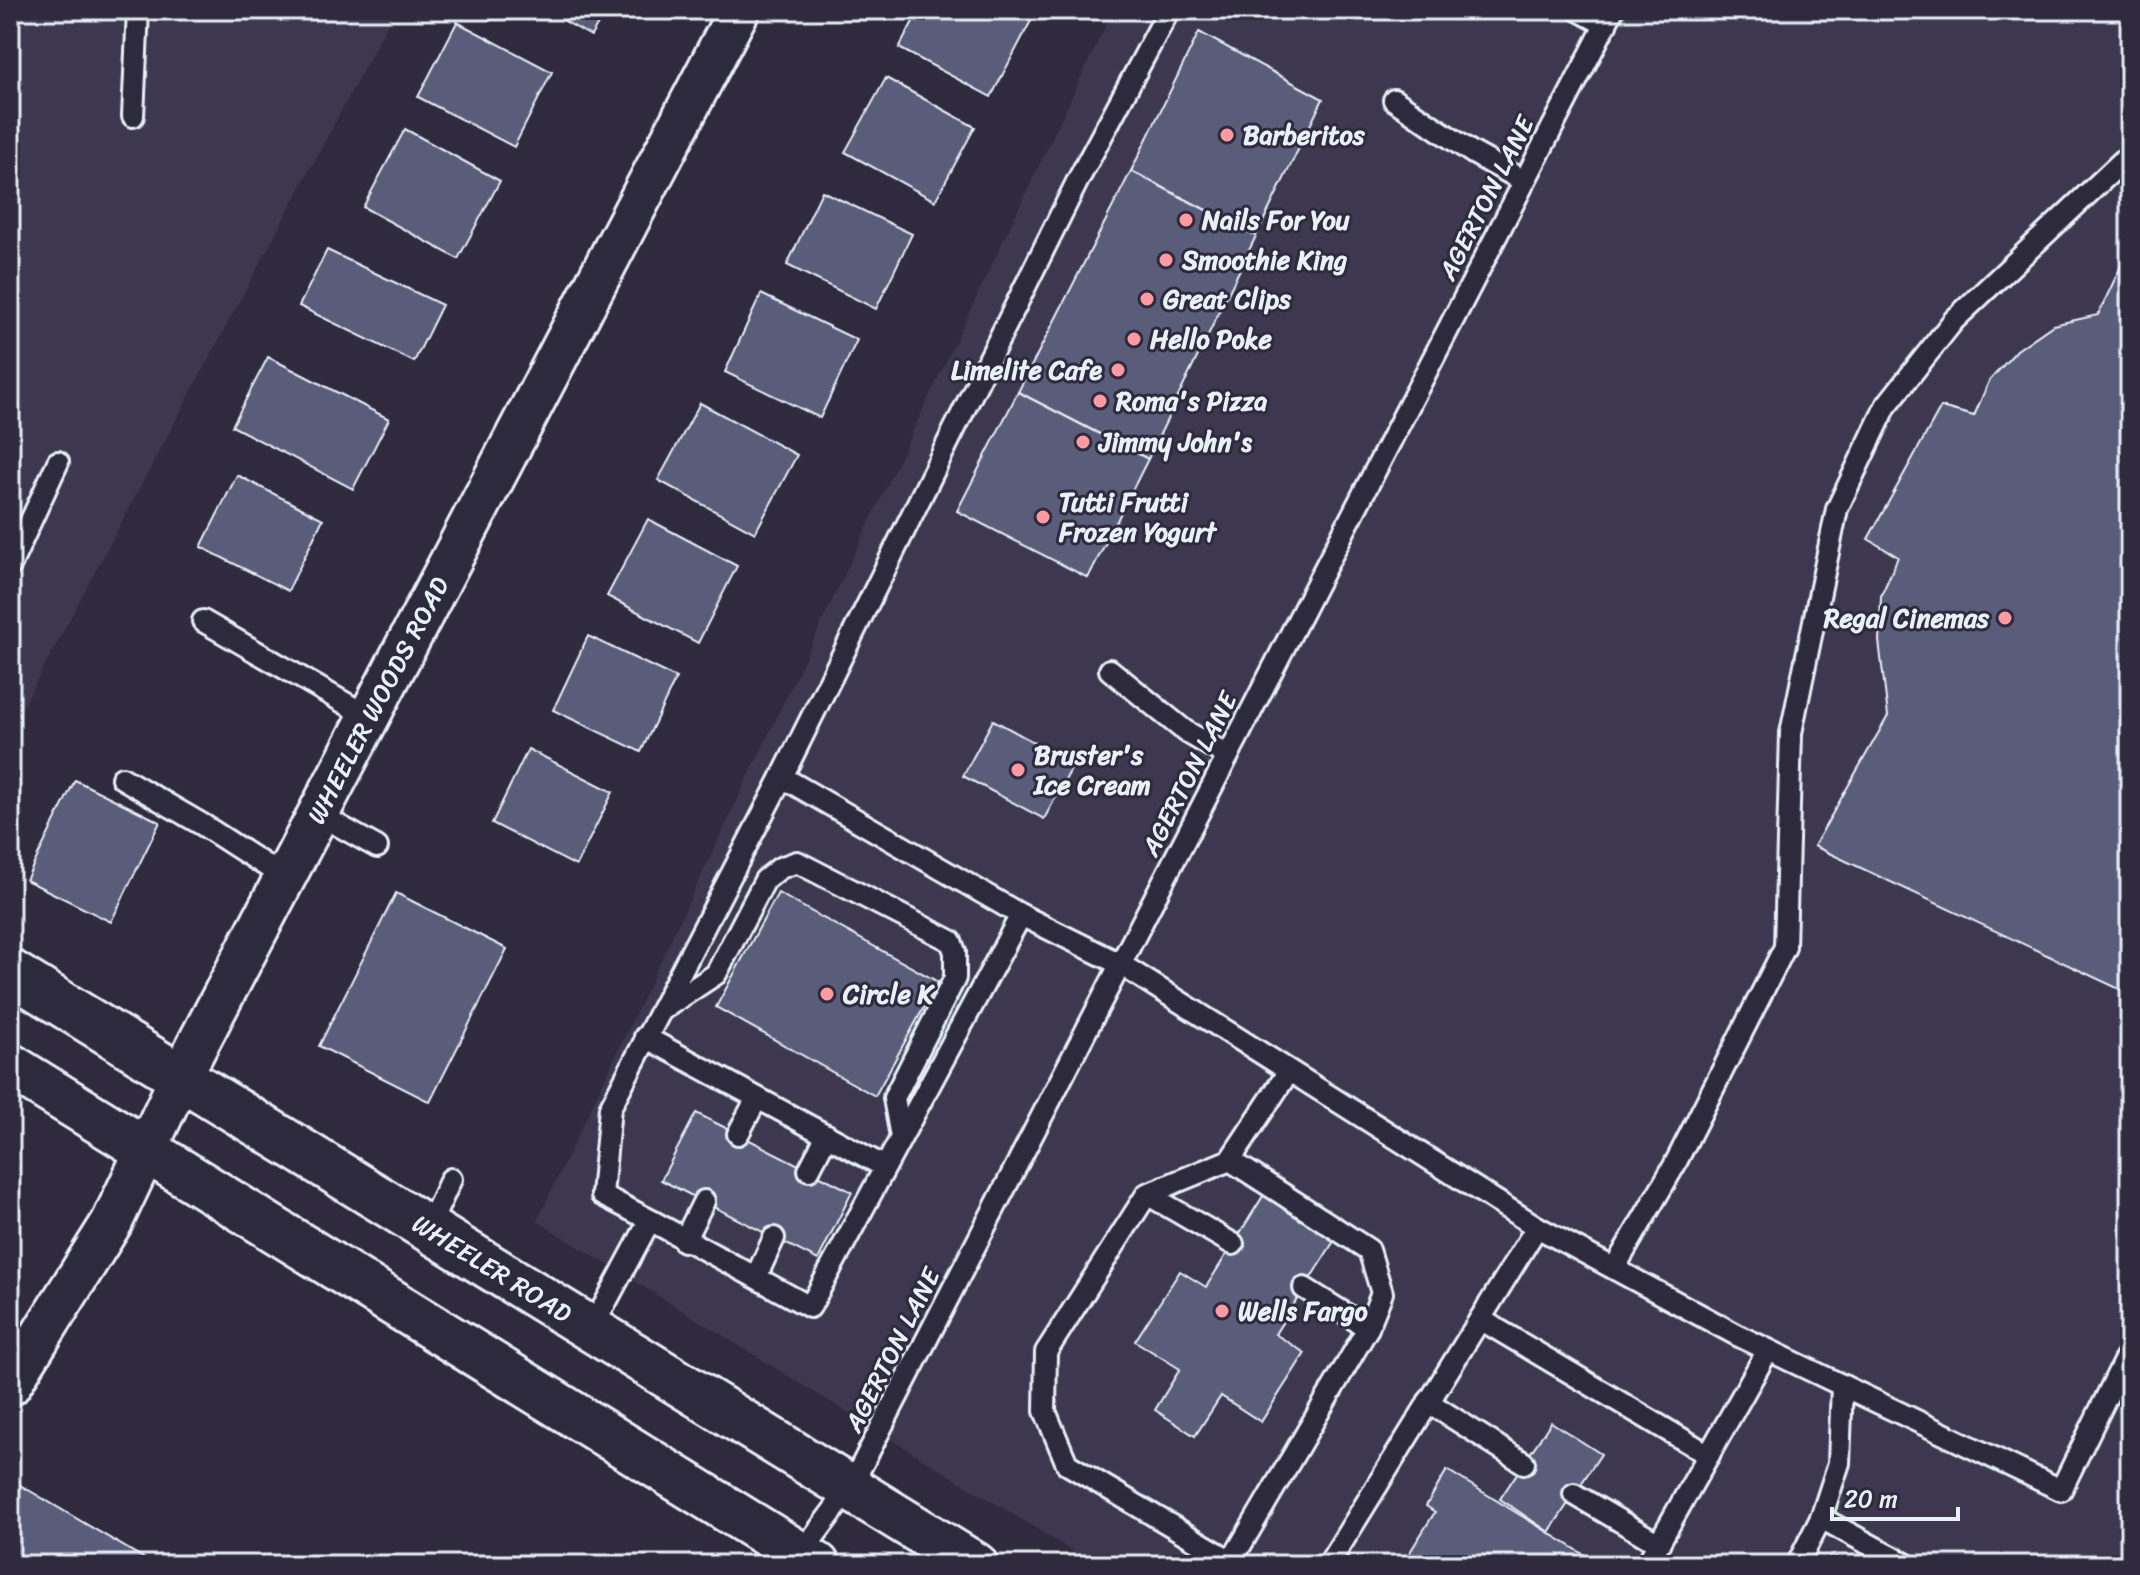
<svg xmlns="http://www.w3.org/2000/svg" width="2140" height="1575" font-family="Sriracha,sans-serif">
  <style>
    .built { fill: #3c394f }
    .building { fill: #5a5d7a; stroke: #e8f1f8; stroke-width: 2 }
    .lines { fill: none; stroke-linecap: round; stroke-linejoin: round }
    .service-casing { stroke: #e8f1f8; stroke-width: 26 }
    .minor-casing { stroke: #e8f1f8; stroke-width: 46 }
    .secondary-casing { stroke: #e8f1f8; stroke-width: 50 }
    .service { stroke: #2f2a3d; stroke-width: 20 }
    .minor { stroke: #2f2a3d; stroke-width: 40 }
    .secondary { stroke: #2f2a3d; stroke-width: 44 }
    .poi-dot { fill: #ff9aa2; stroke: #2f2a3d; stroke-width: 3 }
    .labels { text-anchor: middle; stroke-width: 6; stroke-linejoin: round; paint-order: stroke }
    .poi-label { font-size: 26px; font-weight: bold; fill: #e8f1f8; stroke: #2f2a3d; text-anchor: start }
    .street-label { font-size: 26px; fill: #e8f1f8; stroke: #2f2a3d }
  </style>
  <rect width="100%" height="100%" fill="#2f2a3d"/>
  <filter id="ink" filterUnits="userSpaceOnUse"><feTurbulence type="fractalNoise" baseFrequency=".0125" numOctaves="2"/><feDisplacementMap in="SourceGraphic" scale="16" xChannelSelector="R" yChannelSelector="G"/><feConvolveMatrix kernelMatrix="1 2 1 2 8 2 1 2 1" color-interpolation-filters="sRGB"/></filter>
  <g filter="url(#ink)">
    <g class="built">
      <polygon points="10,10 395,10 10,731"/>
      <polygon points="1113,10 2130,10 2130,1565 1095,1565 537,1221"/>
    </g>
    <g class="building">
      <polygon points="545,10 606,10 591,36"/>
      <polygon points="919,10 1021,10 1033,17 991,97 899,48"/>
      <polygon points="457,22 552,72 514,147 418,97"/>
      <polygon points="1199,32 1323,99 1256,236 1131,171"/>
      <polygon points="886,78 975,127 935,201 845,152"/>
      <polygon points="405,129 500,181 458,259 363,207"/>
      <polygon points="1131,171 1256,236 1148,459 1018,392"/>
      <polygon points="822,191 912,234 876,309 787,265"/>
      <polygon points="2130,247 2130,994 1814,846 1888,716 1879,641 1881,596 1898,557 1868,539 1941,407 1974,416 1989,381 2017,350 2053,325 2098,315"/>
      <polygon points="327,250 442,305 414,362 299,306"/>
      <polygon points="761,294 857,340 820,418 725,372"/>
      <polygon points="268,357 389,419 353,489 232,426"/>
      <polygon points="1018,392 1148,459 1088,578 957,511"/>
      <polygon points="700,403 797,455 755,533 658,480"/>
      <polygon points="237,475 323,519 288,591 201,547"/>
      <polygon points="648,519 737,566 698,643 607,596"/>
      <polygon points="588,636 676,678 641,752 553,710"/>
      <polygon points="993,720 1074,764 1044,819 963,776"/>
      <polygon points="528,749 613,792 576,866 492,823"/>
      <polygon points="75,780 160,822 111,922 26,880"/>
      <polygon points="396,893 507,949 430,1102 319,1046"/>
      <polygon points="778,893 938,982 875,1096 716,1007"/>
      <polygon points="696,1113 852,1192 818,1260 661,1180"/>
      <polygon points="1265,1193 1336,1238 1275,1334 1305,1353 1261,1422 1221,1396 1195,1436 1155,1410 1180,1369 1135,1341 1180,1271 1206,1287"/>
      <polygon points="1551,1422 1601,1454 1549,1532 1500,1499"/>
      <polygon points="1447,1470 1598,1563 1597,1565 1413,1565 1405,1560 1435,1512 1426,1506"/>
      <polygon points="10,1479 155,1565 10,1565"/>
      <polygon points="1831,1555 1849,1565 1826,1565"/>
    </g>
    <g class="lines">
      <defs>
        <g id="service">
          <polyline points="1578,10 1606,25"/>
          <polyline points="1394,100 1473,153 1524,181"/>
          <polyline points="133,116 138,10"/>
          <polyline points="10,566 58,462"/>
          <polyline points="203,621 369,717"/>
          <polyline points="1110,670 1185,731 1228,756"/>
          <polyline points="782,777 1078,180 1169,10"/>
          <polyline points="122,778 203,825 285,878"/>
          <polyline points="318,814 377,847"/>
          <polyline points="1021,915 1120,964 1537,1227 1737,1335 2061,1490 2130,1349"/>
          <polyline points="663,1009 716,974 765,880 780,868 797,862 951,941 955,952 955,978 894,1098 901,1137"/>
          <polyline points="645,1037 885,1167"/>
          <polyline points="738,1134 757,1098"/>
          <polyline points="809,1170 827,1135"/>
          <polyline points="1147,1194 1233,1244"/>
          <polyline points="429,1227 451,1179"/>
          <polyline points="684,1241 704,1201"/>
          <polyline points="1615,1267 1674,1166 1785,947 1791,733 1837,509 1886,406 1954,320 2130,154"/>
          <polyline points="756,1277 774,1238"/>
          <polyline points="1304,1288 1368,1328"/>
          <polyline points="1480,1319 1709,1455"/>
          <polyline points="592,1328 650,1220 810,1307 1021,915 782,777 610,1108 602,1195 650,1220"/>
          <polyline points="1428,1402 1524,1463"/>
          <polyline points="1574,1494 1659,1544"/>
          <polyline points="1821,1518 1839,1463 1842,1385"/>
          <polyline points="800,1555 850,1488 1613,10"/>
          <polyline points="1231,1561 1067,1464 1045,1411 1046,1352 1147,1194 1230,1160 1289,1071"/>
          <polyline points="1229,1565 1368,1328 1382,1293 1369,1250 1230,1160"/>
          <polyline points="1328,1565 1537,1227"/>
          <polyline points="1652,1565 1651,1557 1768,1350"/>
          <polyline points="1797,1565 1821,1518 1907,1565"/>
        </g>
        <g id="minor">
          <path id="s1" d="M10,1385L112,1222L180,1078L739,10"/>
        </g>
        <g id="secondary">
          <path id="s2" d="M10,972L975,1565"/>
          <polyline points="10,1066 817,1565"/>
        </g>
      </defs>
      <use href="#service" class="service-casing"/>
      <use href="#minor" class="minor-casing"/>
      <use href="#secondary" class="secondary-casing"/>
      <use href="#service" class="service"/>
      <use href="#minor" class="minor"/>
      <use href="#secondary" class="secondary"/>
    </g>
  </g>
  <g class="poi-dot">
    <circle cx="1227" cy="135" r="8"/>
    <circle cx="1186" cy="220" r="8"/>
    <circle cx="1166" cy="260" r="8"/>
    <circle cx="1147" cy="299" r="8"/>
    <circle cx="1134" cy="339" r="8"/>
    <circle cx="1118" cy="370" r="8"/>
    <circle cx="1100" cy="401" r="8"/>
    <circle cx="1083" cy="442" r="8"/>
    <circle cx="1043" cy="517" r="8"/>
    <circle cx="2005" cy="618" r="8"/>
    <circle cx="1018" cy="770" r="8"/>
    <circle cx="827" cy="994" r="8"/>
    <circle cx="1222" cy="1311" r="8"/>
  </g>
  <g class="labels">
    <g class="poi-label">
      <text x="1243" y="144">Barberitos</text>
      <text x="1202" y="229">Nails For You</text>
      <text x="1182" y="269">Smoothie King</text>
      <text x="1163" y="308">Great Clips</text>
      <text x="1150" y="348">Hello Poke</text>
      <text x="1102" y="379" text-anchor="end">Limelite Cafe</text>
      <text x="1116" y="410">Roma's Pizza</text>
      <text x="1099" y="451">Jimmy John's</text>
      <text x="1059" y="511">Tutti Frutti<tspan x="1059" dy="30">Frozen Yogurt</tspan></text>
      <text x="1989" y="627" text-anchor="end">Regal Cinemas</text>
      <text x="1034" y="764">Bruster's<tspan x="1034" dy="30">Ice Cream</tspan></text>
      <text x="843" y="1003">Circle K</text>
      <text x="1238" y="1320">Wells Fargo</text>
    </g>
    <g class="street-label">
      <text transform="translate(1486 198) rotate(-63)" y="9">AGERTON LANE</text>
      <text dy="9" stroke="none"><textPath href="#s1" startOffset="778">WHEELER WOODS ROAD</textPath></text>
      <text transform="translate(1189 774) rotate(-63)" y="9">AGERTON LANE</text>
      <text dy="9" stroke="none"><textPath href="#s2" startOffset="566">WHEELER ROAD</textPath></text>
      <text transform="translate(892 1350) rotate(-63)" y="9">AGERTON LANE</text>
    </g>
  </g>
  <rect width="2140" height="1575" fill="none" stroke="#2f2a3d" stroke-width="40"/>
  <rect x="20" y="20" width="2100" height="1535" fill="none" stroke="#e8f1f8" stroke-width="3" filter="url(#ink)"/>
  <path d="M1832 1507v12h126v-12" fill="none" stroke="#e8f1f8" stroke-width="4"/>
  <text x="1844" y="1507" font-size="24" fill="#e8f1f8" stroke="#2f2a3d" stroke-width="6" paint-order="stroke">20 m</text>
</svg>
